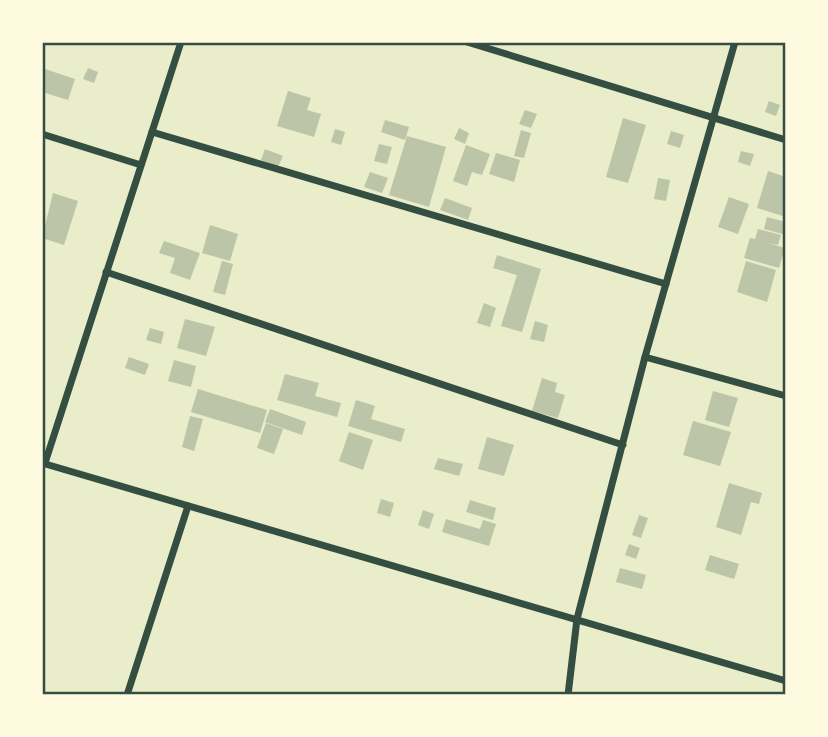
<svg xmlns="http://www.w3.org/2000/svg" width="828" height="737" font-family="Spectral,serif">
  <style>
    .building { fill: #bcc5a7 }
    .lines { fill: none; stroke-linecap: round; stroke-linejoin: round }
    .minor { stroke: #344e41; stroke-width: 7 }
    .neatline { fill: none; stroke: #344e41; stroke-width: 2.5 }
  </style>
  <rect width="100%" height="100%" fill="#e9edc9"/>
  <g class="building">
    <polygon points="42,68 75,79 68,100 42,92"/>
    <polygon points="88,68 98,72 94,83 83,79"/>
    <polygon points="288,91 311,98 307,110 321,114 314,137 277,126"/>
    <polygon points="769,101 780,105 776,116 765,112"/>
    <polygon points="525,110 537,114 531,128 519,124"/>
    <polygon points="623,118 646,125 628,183 606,177"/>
    <polygon points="385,120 409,127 405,140 381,132"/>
    <polygon points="459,128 469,133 465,144 454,139"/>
    <polygon points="335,129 345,132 341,145 331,142"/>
    <polygon points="521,130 531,133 524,158 514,156"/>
    <polygon points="671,131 684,135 680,148 667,144"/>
    <polygon points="407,136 446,147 429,207 389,195"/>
    <polygon points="379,144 392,147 387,164 374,161"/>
    <polygon points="466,145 490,154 482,175 472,172 467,186 453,181"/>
    <polygon points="265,149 283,156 278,167 261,160"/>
    <polygon points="741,151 754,154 750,166 738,162"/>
    <polygon points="496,153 520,160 514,182 489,174"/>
    <polygon points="768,171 786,177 786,217 757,208"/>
    <polygon points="370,172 388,178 382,193 364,187"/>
    <polygon points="658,178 670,180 666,201 654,199"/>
    <polygon points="53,193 78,201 64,245 42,238"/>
    <polygon points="729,197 749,204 738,234 718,227"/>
    <polygon points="445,198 472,208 468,220 440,210"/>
    <polygon points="767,217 786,222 786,235 764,229"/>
    <polygon points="210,225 238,234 230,261 202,253"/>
    <polygon points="758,229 781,235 778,245 768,243 785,248 779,268 744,258 750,238 755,239"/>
    <polygon points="164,241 200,253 190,280 170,273 175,258 159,253"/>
    <polygon points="497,255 541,269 522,332 501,326 517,275 493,268"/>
    <polygon points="222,261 233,264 225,295 213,292"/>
    <polygon points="746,261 776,270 767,302 737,292"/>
    <polygon points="484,303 496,308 490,327 477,323"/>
    <polygon points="185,319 215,327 206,356 177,348"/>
    <polygon points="535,321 548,325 544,342 530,339"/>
    <polygon points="150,328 164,332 161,344 146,340"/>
    <polygon points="129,357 149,364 145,375 125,368"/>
    <polygon points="174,360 196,366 191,387 168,381"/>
    <polygon points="285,374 319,383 315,396 341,403 337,417 277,400"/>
    <polygon points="542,378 557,383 555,392 565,395 558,418 532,411"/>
    <polygon points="198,389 267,410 260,433 191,412"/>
    <polygon points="713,391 738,398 729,427 705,420"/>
    <polygon points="356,400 375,406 371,419 405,429 401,442 348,426"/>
    <polygon points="270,409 306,422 302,435 265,422"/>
    <polygon points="190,416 203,419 194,451 182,447"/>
    <polygon points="693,421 731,432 720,466 683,455"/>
    <polygon points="266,423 283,429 274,454 257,448"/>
    <polygon points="349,432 373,440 363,470 339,461"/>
    <polygon points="487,437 514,445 504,476 478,469"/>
    <polygon points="438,458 463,464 459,476 434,469"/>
    <polygon points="729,483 762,493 759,504 751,502 741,535 716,527"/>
    <polygon points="381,499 394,503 390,517 377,513"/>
    <polygon points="470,500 496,508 493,520 466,512"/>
    <polygon points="423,510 434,514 429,529 418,525"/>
    <polygon points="639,515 648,518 641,538 632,535"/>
    <polygon points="446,519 480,529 483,520 496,524 489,546 442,532"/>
    <polygon points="629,544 640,548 636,559 625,555"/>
    <polygon points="710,555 739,564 734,579 705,570"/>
    <polygon points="620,568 646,575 642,589 616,582"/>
  </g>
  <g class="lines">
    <g class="minor">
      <polyline points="467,42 786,140"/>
      <polyline points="152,132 666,284"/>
      <polyline points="42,134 141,165"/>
      <polyline points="106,272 623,445"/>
      <polyline points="645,357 786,396"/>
      <polyline points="42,463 786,681"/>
      <polyline points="45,463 181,42"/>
      <polyline points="127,695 188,506"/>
      <polyline points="568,695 577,619 645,357 735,42"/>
    </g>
  </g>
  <rect width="828" height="737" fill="none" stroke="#fefae0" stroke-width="88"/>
  <rect x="44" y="44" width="740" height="649" class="neatline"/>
</svg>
